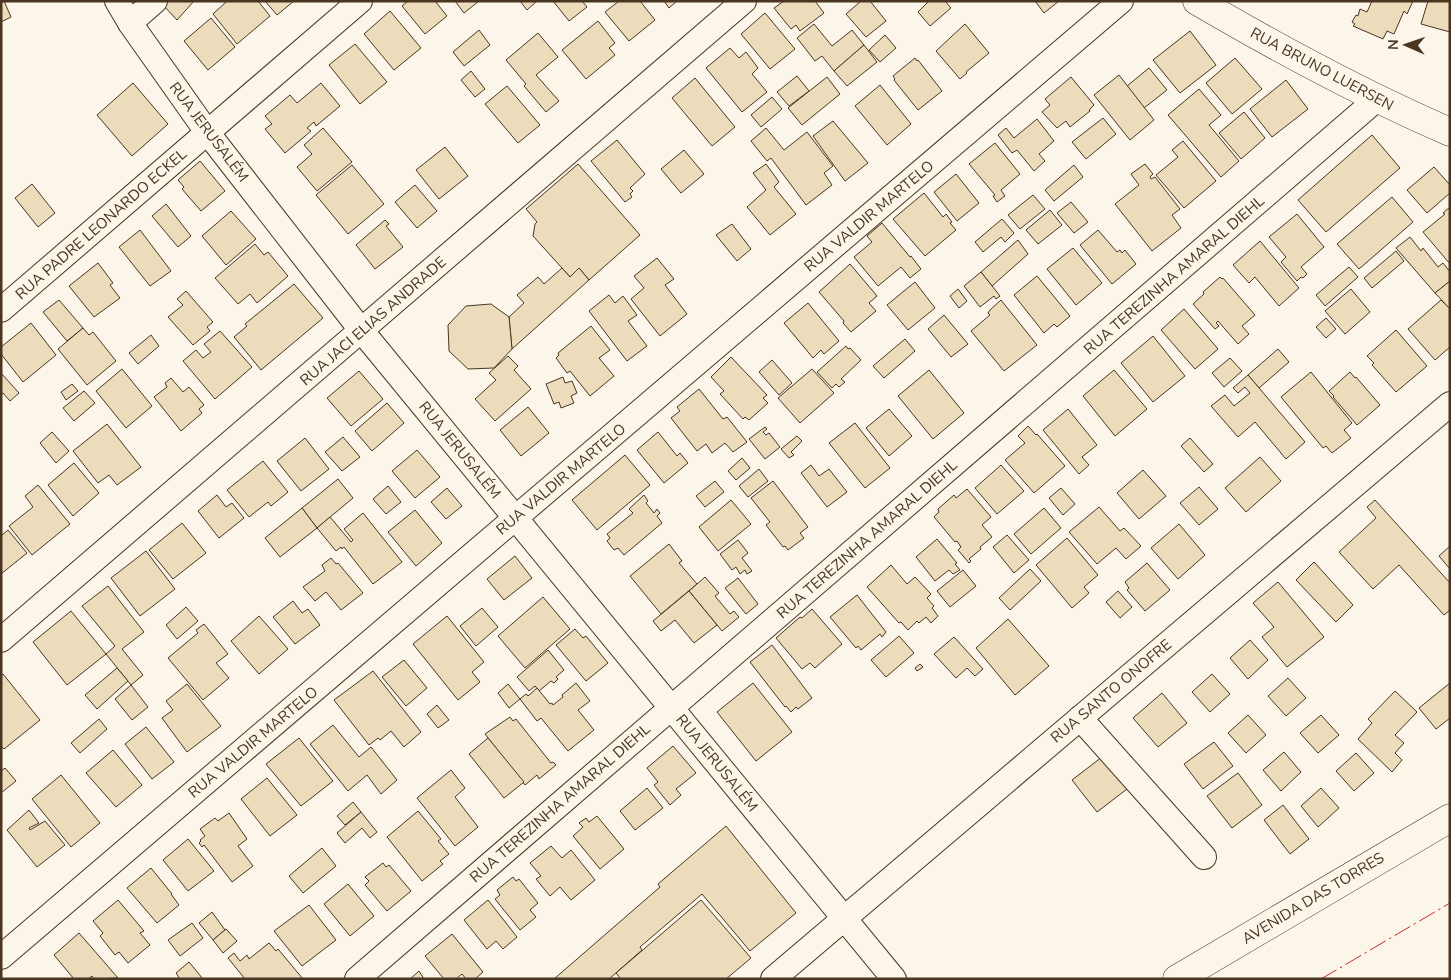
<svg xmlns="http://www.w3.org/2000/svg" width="1451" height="980" font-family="'Nunito Sans',sans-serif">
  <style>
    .building { fill: #ecdcbc; stroke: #4a3520 }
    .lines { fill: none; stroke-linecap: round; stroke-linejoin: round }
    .minor-casing { stroke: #4a3520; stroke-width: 26 }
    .secondary-casing { stroke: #4a3520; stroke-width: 29 }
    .primary-casing { stroke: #4a3520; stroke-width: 29 }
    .minor { stroke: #fbf6e9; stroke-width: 24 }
    .secondary { stroke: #fbf6e9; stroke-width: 28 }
    .primary { stroke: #fbf6e9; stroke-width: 28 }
    .power { stroke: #c62828; stroke-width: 1; stroke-dasharray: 18 4 2.5 4; stroke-linecap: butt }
    .labels { text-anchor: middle; stroke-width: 4; stroke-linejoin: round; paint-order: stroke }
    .street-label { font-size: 15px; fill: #4a3520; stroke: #fbf6e9 }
  </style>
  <rect width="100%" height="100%" fill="#fbf6e9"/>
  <g class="building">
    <polygon points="1,1 4,1 11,17 1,22"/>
    <polygon points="166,1 194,1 177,20 163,5"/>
    <polygon points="227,1 258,1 270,16 237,44 213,14"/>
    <polygon points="265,1 294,1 277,15"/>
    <polygon points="408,1 435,1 447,16 425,34 402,6"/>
    <polygon points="455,1 479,1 464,13"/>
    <polygon points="520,1 537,1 527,10"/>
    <polygon points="553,1 582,1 587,7 569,21"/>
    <polygon points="619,1 640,1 655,20 629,41 605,12"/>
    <polygon points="664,1 677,1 669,8"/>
    <polygon points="784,1 815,1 824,13 800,31 796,25 791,29 774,8"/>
    <polygon points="861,1 870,1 886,21 866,37 846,14"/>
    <polygon points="929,1 945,1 951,8 930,26 918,12"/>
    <polygon points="1035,1 1059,1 1044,13"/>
    <polygon points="1372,1 1413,1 1407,14 1404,11 1394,34 1387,31 1383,39 1353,26 1355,24 1352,22 1356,15 1358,16 1360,9 1367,12"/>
    <polygon points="1428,1 1450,1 1450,32 1421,24"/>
    <polygon points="390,11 421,48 394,70 364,34"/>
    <polygon points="765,13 795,49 770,69 741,34"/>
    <polygon points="211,18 235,47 208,70 184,41"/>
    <polygon points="598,21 615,43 609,48 615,55 586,79 562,50"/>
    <polygon points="814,24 832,46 852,30 864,45 834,71 822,56 815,61 797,38"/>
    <polygon points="965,24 989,53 966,72 967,73 960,79 936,51"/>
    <polygon points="479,30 490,45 464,66 453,52"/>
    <polygon points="1190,31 1216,65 1180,93 1153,60"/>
    <polygon points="538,33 558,57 536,75 559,101 546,112 524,86 526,84 506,60"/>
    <polygon points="885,35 896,48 880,62 869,50"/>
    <polygon points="355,44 387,82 360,104 329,65"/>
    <polygon points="864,45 877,62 847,86 834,71"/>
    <polygon points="730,48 739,58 746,52 758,68 752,74 767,92 742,112 706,68"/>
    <polygon points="915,58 917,61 918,60 942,91 918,110 894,80 895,79 893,76"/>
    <polygon points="1235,58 1262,89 1232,114 1206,83"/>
    <polygon points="1149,68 1167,90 1144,108 1127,86"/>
    <polygon points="471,71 485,89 475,97 461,80"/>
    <polygon points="1119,75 1154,120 1130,140 1094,95"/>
    <polygon points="797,76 809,91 789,106 777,92"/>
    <polygon points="827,77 840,94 802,125 788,108"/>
    <polygon points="1071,77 1094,105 1089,110 1090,111 1070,127 1066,121 1057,128 1042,112 1050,105 1045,99"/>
    <polygon points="695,78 735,127 712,146 672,98"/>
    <polygon points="1286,80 1308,109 1272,137 1250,109"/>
    <polygon points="133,83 168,124 132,156 97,115"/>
    <polygon points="321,83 340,106 316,126 314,122 307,128 311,131 285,153 265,129 272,124 265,116 290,95 297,103"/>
    <polygon points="880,85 911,124 887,145 855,106"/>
    <polygon points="507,86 540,125 518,143 485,104"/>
    <polygon points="1199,89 1221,115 1209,125 1239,161 1221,177 1168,115"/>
    <polygon points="772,97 782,109 761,127 751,115"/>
    <polygon points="1244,112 1265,138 1241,159 1219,133"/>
    <polygon points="1103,118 1116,134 1086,159 1072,142"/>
    <polygon points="1037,119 1054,141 1039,154 1045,161 1034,171 1017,150 1012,153 998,135 1006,128 1014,138"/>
    <polygon points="833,121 868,163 845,181 813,136"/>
    <polygon points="323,128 352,162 317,191 297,167 312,154 304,145"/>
    <polygon points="766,128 784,150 807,132 833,166 824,173 832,185 806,205 771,158 767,161 751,141"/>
    <polygon points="1372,135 1400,168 1326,232 1298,200"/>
    <polygon points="617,140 645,174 630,188 633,191 630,194 632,197 625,202 591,161"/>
    <polygon points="1183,141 1216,181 1184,208 1156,175 1178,157 1172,150"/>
    <polygon points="995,143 1020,174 1001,190 1005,196 997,202 993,196 995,195 969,164"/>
    <polygon points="445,147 468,176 439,199 416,170"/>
    <polygon points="684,150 704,174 681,193 661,169"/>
    <polygon points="200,161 225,191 201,211 182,189 184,187 178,180"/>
    <polygon points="578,164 640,235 589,280 579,268 570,277 562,268 533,236 535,224 537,222 526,209"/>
    <polygon points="766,164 779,182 774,187 796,214 770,235 747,207 766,190 753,173"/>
    <polygon points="1145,164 1153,174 1150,177 1151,179 1155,177 1180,209 1172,215 1181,228 1152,251 1115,204 1139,185 1131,174"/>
    <polygon points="352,165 384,204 348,234 316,195"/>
    <polygon points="1074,165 1083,177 1054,201 1045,190"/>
    <polygon points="1434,167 1450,185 1450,193 1427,213 1407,190"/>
    <polygon points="956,174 979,203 957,221 934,192"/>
    <polygon points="32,184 55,213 38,227 15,198"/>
    <polygon points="415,185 437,211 417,228 395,202"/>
    <polygon points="924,193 943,217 946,214 952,222 950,223 956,230 925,256 893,219"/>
    <polygon points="1033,195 1045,209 1020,229 1008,215"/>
    <polygon points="1392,197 1413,222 1359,269 1337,244"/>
    <polygon points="1071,202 1088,222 1074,233 1057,213"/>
    <polygon points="166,204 191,236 178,247 152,216"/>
    <polygon points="1450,207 1450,264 1423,232 1445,214 1443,213"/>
    <polygon points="1050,210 1062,225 1038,244 1026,230"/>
    <polygon points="231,211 256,239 226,265 202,236"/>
    <polygon points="1297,214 1324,247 1301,267 1307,274 1303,278 1301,277 1297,281 1281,262 1286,257 1269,237"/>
    <polygon points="1002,219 1014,233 1005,242 1001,237 983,252 975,242"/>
    <polygon points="385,220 389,224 386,226 403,247 375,269 356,245"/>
    <polygon points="882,223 910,257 911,256 921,269 910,278 901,267 878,286 854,257 872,242 867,236"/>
    <polygon points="732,224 751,249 737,261 716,235"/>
    <polygon points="140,230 171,271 150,286 119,247"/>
    <polygon points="1098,230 1117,252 1120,250 1122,253 1125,250 1136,264 1112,284 1080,245"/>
    <polygon points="1410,237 1421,251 1423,248 1438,267 1443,263 1450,272 1450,281 1435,293 1396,248"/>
    <polygon points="1018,240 1028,254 992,286 981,272"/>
    <polygon points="1260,241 1299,288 1279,306 1255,277 1249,283 1233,265"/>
    <polygon points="255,244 264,255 268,252 288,276 257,303 250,294 238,304 215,278"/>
    <polygon points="1073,248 1102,283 1076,305 1047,269"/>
    <polygon points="1396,251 1404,261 1372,288 1364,278"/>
    <polygon points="657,258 674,279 665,285 687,314 660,336 631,299 644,288 634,276"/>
    <polygon points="98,263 113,283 110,285 120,298 94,317 69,286"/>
    <polygon points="850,264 877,296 869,303 876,311 851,332 843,323 844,321 819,292"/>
    <polygon points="1349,267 1358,277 1325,306 1316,295"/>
    <polygon points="562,268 570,277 579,268 589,280 512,349 509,317 524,303 517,295 538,277 544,284"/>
    <polygon points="981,272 1000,296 996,299 994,296 980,307 964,286"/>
    <polygon points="1037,276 1070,316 1057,327 1054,324 1044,333 1014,295"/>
    <polygon points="1220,277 1222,279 1223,278 1255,315 1242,326 1249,334 1238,344 1218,321 1216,323 1219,326 1215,329 1193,304 1204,294 1203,292"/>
    <polygon points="1450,281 1450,309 1435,293"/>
    <polygon points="915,282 935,308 908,330 887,305"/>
    <polygon points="294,284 323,318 261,370 234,337 247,326 245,324"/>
    <polygon points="958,289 967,301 959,308 950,296"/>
    <polygon points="1351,289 1370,312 1345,334 1325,311"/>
    <polygon points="186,291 213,322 207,327 210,331 193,345 168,317 183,305 177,299"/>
    <polygon points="609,295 615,303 623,296 637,315 628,321 647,346 627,361 589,311"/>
    <polygon points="59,300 83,328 67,341 43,312"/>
    <polygon points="1001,300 1037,345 1004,371 971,331 990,315 988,313 990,310"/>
    <polygon points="1441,300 1450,309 1450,347 1435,360 1408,329"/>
    <polygon points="808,303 839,341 824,354 821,350 813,358 784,323"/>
    <polygon points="491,304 509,317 512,349 494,368 468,369 449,351 448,325 466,306"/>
    <polygon points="1184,309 1218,349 1195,369 1161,330"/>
    <polygon points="944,315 968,344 951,357 928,329"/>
    <polygon points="1326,318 1336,329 1326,338 1316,327"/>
    <polygon points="31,323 56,355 23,382 1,354 1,347"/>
    <polygon points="591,326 610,350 599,358 614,376 590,396 570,371 567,373 556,358 559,355 558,353"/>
    <polygon points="83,328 89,335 93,332 116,361 87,385 58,349"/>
    <polygon points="1396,330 1427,366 1396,392 1372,365 1374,363 1367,356"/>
    <polygon points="220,331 252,367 215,399 183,361 196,350 203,358 211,352 204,344"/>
    <polygon points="151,335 159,346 138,364 129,353"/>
    <polygon points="1153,336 1185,376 1153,402 1121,363"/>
    <polygon points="905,339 915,351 884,378 873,366"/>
    <polygon points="846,346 848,349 850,348 861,360 841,379 845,382 839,387 836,384 832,388 817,372"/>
    <polygon points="1278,349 1289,362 1259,388 1248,375"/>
    <polygon points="508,356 518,366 514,370 531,389 495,421 475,399 496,380 489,373"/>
    <polygon points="731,357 767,395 763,398 768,403 749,420 745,417 743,419 720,394 724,391 711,377"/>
    <polygon points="1230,358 1242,371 1224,387 1212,373"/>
    <polygon points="772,360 792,383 779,395 759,372"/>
    <polygon points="122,369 152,406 126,428 96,391"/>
    <polygon points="812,369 834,393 800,423 778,398"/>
    <polygon points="929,370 964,413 933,439 898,396"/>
    <polygon points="1114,370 1147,409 1115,436 1083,396"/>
    <polygon points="359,371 383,399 351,426 327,398"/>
    <polygon points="1311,372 1352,423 1344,430 1351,438 1332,453 1326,446 1323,448 1281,397"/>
    <polygon points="1350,372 1355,378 1356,377 1380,405 1357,425 1333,397 1334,396 1329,391"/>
    <polygon points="1,373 19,393 10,401 3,393 1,394"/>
    <polygon points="1248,375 1305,442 1286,459 1255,422 1238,437 1211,406 1225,395 1234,406 1250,393 1245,387 1238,393 1233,388"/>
    <polygon points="563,377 565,383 572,381 577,393 571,396 574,403 561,408 559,402 554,404 546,384"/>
    <polygon points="171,378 183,392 189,387 204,405 199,409 202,413 181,431 154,397 167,387 165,383"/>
    <polygon points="72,384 78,391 66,400 61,392"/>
    <polygon points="699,389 723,419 727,417 747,442 733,452 725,443 712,453 706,444 697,451 671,418 680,411 677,407"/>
    <polygon points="84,391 95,403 74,421 63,408"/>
    <polygon points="387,403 404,423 372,451 355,431"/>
    <polygon points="528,407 549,433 521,456 500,430"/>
    <polygon points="889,409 912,436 889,456 866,428"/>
    <polygon points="1068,409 1097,445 1082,457 1089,465 1079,474 1043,430"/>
    <polygon points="855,423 890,468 865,488 829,443"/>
    <polygon points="107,424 141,467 117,485 109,475 98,483 73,451"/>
    <polygon points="1028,426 1036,435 1037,434 1065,466 1034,493 1005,460 1025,443 1018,436"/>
    <polygon points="765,427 767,429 763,432 766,435 769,433 780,447 765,459 749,439"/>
    <polygon points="52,432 69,451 56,463 40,443"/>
    <polygon points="658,432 677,456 680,453 688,463 664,483 637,450"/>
    <polygon points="797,436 802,441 791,452 794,455 789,458 781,449"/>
    <polygon points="343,437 360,457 342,471 325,452"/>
    <polygon points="305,438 329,469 301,491 277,461"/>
    <polygon points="1190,438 1213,464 1204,472 1181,446"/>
    <polygon points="417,450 440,477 415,498 392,471"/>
    <polygon points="625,455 650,485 597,530 572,500"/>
    <polygon points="1260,457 1281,481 1246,512 1225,488"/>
    <polygon points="742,458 750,468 736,480 728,471"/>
    <polygon points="263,461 288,492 271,506 268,502 249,517 227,490"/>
    <polygon points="74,463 99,493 73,516 48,485"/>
    <polygon points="811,465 819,476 829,469 847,492 827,507 801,473"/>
    <polygon points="1001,465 1024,491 997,514 975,488"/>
    <polygon points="759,469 768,481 748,497 739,486"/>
    <polygon points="1143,470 1166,496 1139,519 1117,493"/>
    <polygon points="338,479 353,498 317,528 302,508"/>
    <polygon points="715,481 724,492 705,507 696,496"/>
    <polygon points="773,481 808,527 800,533 804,538 788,550 785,546 783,547 766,525 770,522 751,498"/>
    <polygon points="38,485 70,524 32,555 9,526 33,507 25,496"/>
    <polygon points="388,486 401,502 386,514 373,499"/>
    <polygon points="1199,487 1218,509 1199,525 1180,503"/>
    <polygon points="447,488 462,506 446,519 431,502"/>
    <polygon points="1061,488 1075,504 1063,515 1049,498"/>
    <polygon points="967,489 991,517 982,525 992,537 980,547 981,549 969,559 971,561 969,563 958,550 961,547 957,541 955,542 934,517 939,512 938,509 954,495 956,498"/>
    <polygon points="217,495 226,507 232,503 244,518 219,538 198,511"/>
    <polygon points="644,495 648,501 646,503 654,513 657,509 660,513 657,516 662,523 624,555 618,548 614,550 607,541 610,538 607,534 633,513 629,509"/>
    <polygon points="731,500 751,524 718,551 699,527"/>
    <polygon points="1375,500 1450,583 1450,610 1444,615 1399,565 1373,589 1339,552 1376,518 1367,507"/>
    <polygon points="1099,507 1120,531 1124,528 1141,546 1126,559 1116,548 1097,564 1069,532"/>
    <polygon points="302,508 317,528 280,557 265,538"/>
    <polygon points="1044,508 1061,528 1031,554 1014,534"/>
    <polygon points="415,510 442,543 416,566 388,532"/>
    <polygon points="363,513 402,562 373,584 344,547 342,549 341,547 336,551 317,528 330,517 351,542 353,540 344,529"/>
    <polygon points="182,523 206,553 173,579 149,550"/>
    <polygon points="1179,524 1205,555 1178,579 1151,548"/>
    <polygon points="8,530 27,553 1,574 1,536"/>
    <polygon points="1007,535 1029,560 1014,573 993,547"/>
    <polygon points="1067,538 1098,575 1084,587 1089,593 1072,608 1036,565"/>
    <polygon points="937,539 957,563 955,564 960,570 953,574 949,570 935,581 916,557"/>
    <polygon points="738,540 748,553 742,558 752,571 747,574 745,570 740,574 736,567 732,570 720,554"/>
    <polygon points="669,544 682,561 679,563 697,584 661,614 630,576"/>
    <polygon points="1450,546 1450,569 1439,556"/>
    <polygon points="146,551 175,589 140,616 111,578"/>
    <polygon points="515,556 532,578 504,600 487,579"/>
    <polygon points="331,558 336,564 338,563 363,593 341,610 326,592 315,601 303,587 325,571 322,565"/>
    <polygon points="1314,562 1353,605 1336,622 1296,580"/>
    <polygon points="1147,563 1170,590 1145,611 1127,590 1129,588 1125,582"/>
    <polygon points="891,565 907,584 915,577 931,594 927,598 934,606 932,608 938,616 931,623 926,617 919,623 917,621 908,630 901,622 899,623 867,587"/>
    <polygon points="1030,569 1041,581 1010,610 999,598"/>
    <polygon points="963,570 976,586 950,607 937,591"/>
    <polygon points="705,577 719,593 715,596 730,614 734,611 739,617 722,631 689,591"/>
    <polygon points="738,578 758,604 746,614 725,588"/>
    <polygon points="1278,582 1324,637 1287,667 1262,637 1274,627 1253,603"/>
    <polygon points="108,586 144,632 122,649 143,675 131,685 106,654 115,646 82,606"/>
    <polygon points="689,591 717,625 694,643 675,620 661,631 653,621"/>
    <polygon points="1118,591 1132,607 1120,618 1106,602"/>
    <polygon points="857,595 886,632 882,637 880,634 861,650 858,646 856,648 830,617"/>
    <polygon points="543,597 570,629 525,668 498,636"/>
    <polygon points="293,601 302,613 308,609 320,625 295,644 273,617"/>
    <polygon points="186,607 198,621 177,639 166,625"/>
    <polygon points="482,608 498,627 476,646 460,626"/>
    <polygon points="812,609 842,644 815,668 810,663 802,669 776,638 800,617 802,618"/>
    <polygon points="71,611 106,654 67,685 33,642"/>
    <polygon points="259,616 288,649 259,674 231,641"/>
    <polygon points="447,616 484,662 472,672 480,682 458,700 413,644"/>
    <polygon points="1008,619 1049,666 1015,695 976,648"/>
    <polygon points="204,624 228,654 216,663 229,678 203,700 168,658 198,633 196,630"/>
    <polygon points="575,629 583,638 586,636 608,663 586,681 556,645"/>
    <polygon points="899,636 914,653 886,677 871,660"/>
    <polygon points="954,637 983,669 975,676 967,668 956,678 934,654"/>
    <polygon points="1250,640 1268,660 1248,679 1230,658"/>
    <polygon points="772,645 812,698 798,709 796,707 791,712 786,706 785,707 750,662"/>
    <polygon points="548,650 564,670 556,677 558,679 554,683 551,681 539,691 535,686 529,691 517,677"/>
    <polygon points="404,660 427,688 406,706 382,677"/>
    <polygon points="920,664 923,667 917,671 915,668"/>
    <polygon points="117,668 128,681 97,709 85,695"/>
    <polygon points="373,671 421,732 404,747 391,731 380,740 378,738 369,745 334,700"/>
    <polygon points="3,674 40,720 4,749 1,746 1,676"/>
    <polygon points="1212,674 1230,694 1210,712 1192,692"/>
    <polygon points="1288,678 1306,698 1286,716 1268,696"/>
    <polygon points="576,683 590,701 578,710 594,730 568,751 541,718 537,721 520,699 526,694 528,696 537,688 550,704 552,703 553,705 563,697 562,695"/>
    <polygon points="753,683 792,732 756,761 717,712"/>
    <polygon points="1450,683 1450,718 1436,729 1419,708"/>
    <polygon points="187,684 221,726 187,752 162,718 173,710 166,701"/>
    <polygon points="508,684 520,699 509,708 498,693"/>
    <polygon points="131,685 148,707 132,720 115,699"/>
    <polygon points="1395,691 1417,712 1395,735 1404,743 1395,753 1402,760 1392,772 1358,739 1372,723 1368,719"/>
    <polygon points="1162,693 1187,723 1158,747 1133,718"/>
    <polygon points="437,705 449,720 438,728 427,714"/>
    <polygon points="1248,715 1266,735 1246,753 1228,733"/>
    <polygon points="1321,715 1339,735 1318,753 1300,733"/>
    <polygon points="510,717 513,721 516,719 551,763 553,762 556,765 539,779 537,775 525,785 485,734"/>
    <polygon points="99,719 107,729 80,753 71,743"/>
    <polygon points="333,725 359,757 371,747 397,780 381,794 367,775 348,791 310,744"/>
    <polygon points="146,727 174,762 152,779 125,744"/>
    <polygon points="299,738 333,781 301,806 266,764"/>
    <polygon points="488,738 524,782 504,798 469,754"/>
    <polygon points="1214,742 1233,766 1203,789 1184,764"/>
    <polygon points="673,746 696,773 676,789 681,795 670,805 654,785 658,782 647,768"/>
    <polygon points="113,750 142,785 116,807 86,773"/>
    <polygon points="1284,752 1301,772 1281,791 1263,770"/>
    <polygon points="1356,753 1374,773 1354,791 1336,771"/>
    <polygon points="1102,757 1127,789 1097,812 1072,780"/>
    <polygon points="5,768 16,781 1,793 1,771"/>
    <polygon points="451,770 465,788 455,797 478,827 455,846 417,798"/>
    <polygon points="1238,773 1262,805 1232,828 1207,796"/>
    <polygon points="61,775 100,823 71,847 32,799"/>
    <polygon points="267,778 297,815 270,836 241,799"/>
    <polygon points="647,788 663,808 635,830 620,811"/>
    <polygon points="1321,788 1339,808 1318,827 1301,806"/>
    <polygon points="353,802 361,812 345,825 337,816"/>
    <polygon points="1283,805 1309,839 1290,854 1264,820"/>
    <polygon points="29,810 39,823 29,828 30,830 45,821 65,845 37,867 7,830"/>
    <polygon points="418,811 441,839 438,841 449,854 440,861 443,864 422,881 387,837"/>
    <polygon points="361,812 377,832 370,838 362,828 345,843 337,833"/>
    <polygon points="229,813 247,839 238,846 253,866 232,882 204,845 202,847 199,843 201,841 200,840 205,836 200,829 215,818 218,821"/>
    <polygon points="597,816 624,849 600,869 573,836 583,827 579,823 586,818 589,822"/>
    <polygon points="726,826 796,913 750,951 702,894 640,947 642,950 609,979 554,979 660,887 658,884"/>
    <polygon points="188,839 214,871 188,891 163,860"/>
    <polygon points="551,846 562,858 571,850 595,880 571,900 560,887 550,896 536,879 541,876 530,863"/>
    <polygon points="322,848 336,866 303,893 289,876"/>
    <polygon points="383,863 386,867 389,865 411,891 387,911 365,885 369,881 365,877"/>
    <polygon points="151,868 172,894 171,894 179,905 157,923 127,888"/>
    <polygon points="513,877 516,881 519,879 538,903 530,910 536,917 520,930 495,899 500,895 497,890"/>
    <polygon points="348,884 374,916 350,936 324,904"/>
    <polygon points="118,900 144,931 140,933 150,945 128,963 119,952 115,955 100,936 103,933 93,921"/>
    <polygon points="488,900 517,937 503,949 496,941 487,949 464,920"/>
    <polygon points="701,900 751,958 726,979 621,979 616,973"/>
    <polygon points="309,905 336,940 302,966 274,931"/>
    <polygon points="212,912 225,930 213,940 199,923"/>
    <polygon points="192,923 203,938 180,956 168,940"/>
    <polygon points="226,929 237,941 223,953 213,940"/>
    <polygon points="79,933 118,978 94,979 92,976 88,979 74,979 54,955"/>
    <polygon points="452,934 483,972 475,979 466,979 462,974 456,979 444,979 425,956"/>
    <polygon points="269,943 276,951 278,949 303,979 245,979 228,958 234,953 240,961 247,955 249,959"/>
    <polygon points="189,962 203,979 180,979 176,973"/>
    <polygon points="419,971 424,979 410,979"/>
  </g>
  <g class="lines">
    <defs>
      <g id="minor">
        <polyline points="117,1 130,23 207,132 361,330 894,979"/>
        <polyline points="130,23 155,1"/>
        <polyline points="1,310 360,1"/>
        <polyline points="1,640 744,1"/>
        <polyline points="1080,718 1204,857"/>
        <polyline points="1,957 1121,1"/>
        <polyline points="357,979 1377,99"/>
        <polyline points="773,979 1450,404"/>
      </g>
      <polyline id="secondary" points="1177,979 1450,818"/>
      <path id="primary" d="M1197,1C1279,49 1362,94 1450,132"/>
    </defs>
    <use href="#minor" class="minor-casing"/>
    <use href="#secondary" class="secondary-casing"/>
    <use href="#primary" class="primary-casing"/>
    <use href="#minor" class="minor"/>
    <use href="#secondary" class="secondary"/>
    <use href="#primary" class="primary"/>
    <polyline class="power" points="1321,979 1450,903"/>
  </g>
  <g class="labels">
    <g class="street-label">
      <text transform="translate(1322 69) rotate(28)" y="5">RUA BRUNO LUERSEN</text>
      <text transform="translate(209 132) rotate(53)" y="5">RUA JERUSALÉM</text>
      <text transform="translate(869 216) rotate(-40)" y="5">RUA VALDIR MARTELO</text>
      <text transform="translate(101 224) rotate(-41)" y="5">RUA PADRE LEONARDO ECKEL</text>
      <text transform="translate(1174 275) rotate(-41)" y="5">RUA TEREZINHA AMARAL DIEHL</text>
      <text transform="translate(373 321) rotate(-41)" y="5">RUA JACI ELIAS ANDRADE</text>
      <text transform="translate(460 450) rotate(51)" y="5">RUA JERUSALÉM</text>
      <text transform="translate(561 479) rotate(-40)" y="5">RUA VALDIR MARTELO</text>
      <text transform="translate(867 539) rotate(-41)" y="5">RUA TEREZINHA AMARAL DIEHL</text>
      <text transform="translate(1111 691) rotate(-40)" y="5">RUA SANTO ONOFRE</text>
      <text transform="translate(253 742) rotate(-40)" y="5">RUA VALDIR MARTELO</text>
      <text transform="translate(717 763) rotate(51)" y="5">RUA JERUSALÉM</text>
      <text transform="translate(560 803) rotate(-41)" y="5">RUA TEREZINHA AMARAL DIEHL</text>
      <text transform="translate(1313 898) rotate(-31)" y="5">AVENIDA DAS TORRES</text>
    </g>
  </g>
  <rect width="1451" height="980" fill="none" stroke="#4a3520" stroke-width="5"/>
  <g transform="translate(1406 45) rotate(272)" stroke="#fbf6e9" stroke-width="4" paint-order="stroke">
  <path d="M0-4L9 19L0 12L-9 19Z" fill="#4a3520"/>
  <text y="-8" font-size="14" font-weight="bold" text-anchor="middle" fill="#4a3520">N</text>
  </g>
</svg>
